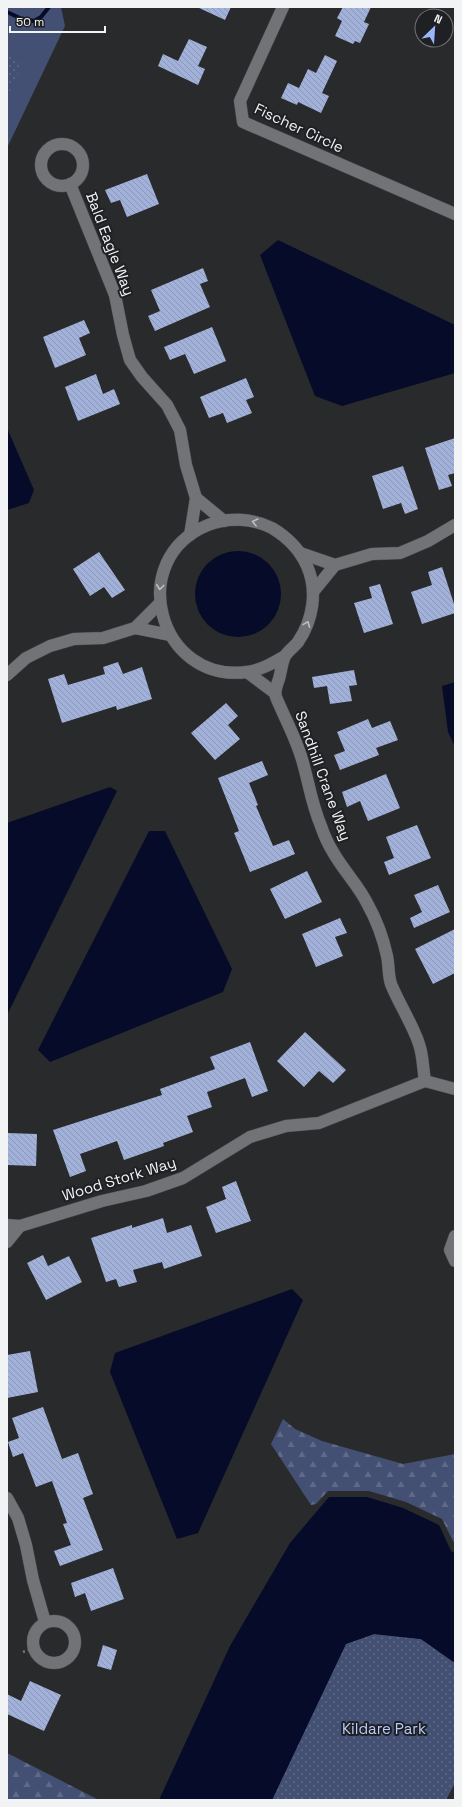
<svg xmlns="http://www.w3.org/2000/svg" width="462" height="1807" font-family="'Space Grotesk',sans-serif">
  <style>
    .grass { fill: #435073 }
    .forest { fill: url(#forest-firs) }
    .park { fill: url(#park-dots) }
    .water { fill: #050b28 }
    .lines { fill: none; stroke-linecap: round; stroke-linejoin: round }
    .stream { stroke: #050b28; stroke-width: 4 }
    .building { fill: url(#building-back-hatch) }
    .minor-casing { stroke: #48484b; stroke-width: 13 }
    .path { stroke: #757678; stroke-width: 2.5; stroke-dasharray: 2 3; stroke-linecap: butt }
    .minor { stroke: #727376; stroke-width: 12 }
    .oneway { stroke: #bfc0c2 }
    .labels { text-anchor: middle; stroke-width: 4; stroke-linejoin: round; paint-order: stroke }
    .street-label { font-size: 15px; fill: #f2f3f4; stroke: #1f2023 }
    .park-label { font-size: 15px; fill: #b9ccfe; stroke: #1f2023 }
  </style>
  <defs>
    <pattern id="forest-firs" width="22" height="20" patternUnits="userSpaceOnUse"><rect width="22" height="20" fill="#435073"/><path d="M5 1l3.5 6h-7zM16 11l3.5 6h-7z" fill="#5f6a88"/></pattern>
    <pattern id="park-dots" width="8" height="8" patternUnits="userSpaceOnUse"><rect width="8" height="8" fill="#435073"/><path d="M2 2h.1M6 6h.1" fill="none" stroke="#5f6a88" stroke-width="1.8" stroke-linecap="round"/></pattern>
    <pattern id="building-back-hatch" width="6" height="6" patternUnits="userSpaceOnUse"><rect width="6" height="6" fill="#a1b1d9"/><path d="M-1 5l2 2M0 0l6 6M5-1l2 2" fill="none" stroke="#8b97b5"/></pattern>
  </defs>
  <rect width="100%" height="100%" fill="#292a2c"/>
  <polygon class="grass" points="7,7 61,7 65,26 7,148"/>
  <g class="forest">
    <polygon points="283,1419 295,1429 322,1441 403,1464 455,1454 455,1545 442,1519 406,1502 369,1491 328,1491 316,1504 311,1505 271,1444"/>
    <polygon points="7,1753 99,1800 7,1800"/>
  </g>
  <g class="park">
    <polygon points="7,55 23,63 7,97"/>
    <polygon points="374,1634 421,1639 455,1663 455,1783 446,1800 272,1800 345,1644"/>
  </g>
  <g class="water">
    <polygon points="278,240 455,325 455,373 342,406 315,396 260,255"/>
    <polygon points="7,428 34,490 29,503 7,510"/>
    <circle cx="238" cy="594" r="43"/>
    <polygon points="455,682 455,747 448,732 442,686"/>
    <polygon points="110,787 117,791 7,1015 7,823"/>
    <polygon points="149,831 165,831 232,969 223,992 50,1062 38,1050"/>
    <polygon points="292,1289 303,1300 198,1533 177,1539 110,1372 115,1353"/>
    <polygon points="329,1497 367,1497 403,1508 439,1525 451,1551 455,1553 455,1663 421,1639 374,1634 346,1644 272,1800 159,1800 230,1646 290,1543"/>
  </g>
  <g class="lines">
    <polyline class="stream" points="7,12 22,19 34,21 41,17 49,7"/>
  </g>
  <g class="building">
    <polygon points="197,7 231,7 225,20"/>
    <polygon points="343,7 371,7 364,22 369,24 360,43 355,41 353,44 335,36 342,21 337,18"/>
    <polygon points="189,39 207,47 198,66 205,69 198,85 158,66 163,54 178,61"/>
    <polygon points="325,55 337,61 322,93 329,96 321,113 298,102 297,105 281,98 288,83 299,88 308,69 316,73"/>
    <polygon points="147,174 159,204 127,217 120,200 111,203 105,190"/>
    <polygon points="203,268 208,281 200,284 210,307 155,331 148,316 160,311 151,290"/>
    <polygon points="84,320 90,333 79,338 86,355 55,368 43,337"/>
    <polygon points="212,327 226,361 194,374 185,354 170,360 164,347"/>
    <polygon points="96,374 103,394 114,389 120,404 78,421 65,387"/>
    <polygon points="246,378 254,397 246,400 252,413 227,423 223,413 209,418 200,397"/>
    <polygon points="455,438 455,473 448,475 452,486 439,490 425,448"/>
    <polygon points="403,466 418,509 405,514 401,503 383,509 372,476"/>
    <polygon points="99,552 125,590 112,598 104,587 90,596 73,569"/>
    <polygon points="442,567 455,607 455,613 422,624 411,592 432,585 428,572"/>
    <polygon points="380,584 393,624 364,633 354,603 372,598 369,587"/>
    <polygon points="118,662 123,674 142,667 152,699 117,710 116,706 62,723 48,679 64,674 68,685 105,674 103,667"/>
    <polygon points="354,670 357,685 349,686 352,701 330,704 327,686 314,688 312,677"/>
    <polygon points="226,703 238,716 228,725 240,739 215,760 191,733"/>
    <polygon points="368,719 372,728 390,721 398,740 376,748 379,755 340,770 334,755 345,751 337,732"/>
    <polygon points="262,761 268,775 249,783 258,805 256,806 273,846 289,840 295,854 250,872 234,833 239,831 218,778"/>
    <polygon points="386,774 400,808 368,821 360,801 347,807 342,792"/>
    <polygon points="417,825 431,858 389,875 384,862 394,858 386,837"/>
    <polygon points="307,871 322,902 285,919 270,889"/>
    <polygon points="438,885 450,912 414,928 410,918 422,912 414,895"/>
    <polygon points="340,918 347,933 335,937 343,956 316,967 302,934"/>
    <polygon points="455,929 455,973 433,984 415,949"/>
    <polygon points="305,1032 346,1070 333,1083 319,1071 304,1087 277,1061"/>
    <polygon points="250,1042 268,1091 252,1097 245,1078 207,1092 212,1107 187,1116 193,1132 163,1143 164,1146 124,1160 117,1141 80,1154 86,1171 70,1177 53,1130 162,1095 160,1089 215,1069 210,1057"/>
    <polygon points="7,1133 37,1134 36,1166 7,1165"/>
    <polygon points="236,1181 251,1221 216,1233 206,1207 226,1199 222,1187"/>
    <polygon points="163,1218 167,1233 191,1225 202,1256 164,1269 162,1262 133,1270 137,1282 119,1287 116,1279 106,1282 91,1238 132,1225 132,1228"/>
    <polygon points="43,1255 48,1266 69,1256 82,1282 46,1300 27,1263"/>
    <polygon points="30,1351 38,1392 7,1398 7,1355"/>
    <polygon points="43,1407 62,1459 78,1453 93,1494 83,1498 103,1550 60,1566 54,1551 71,1545 63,1524 67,1523 52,1481 36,1487 23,1453 13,1457 8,1442 19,1438 12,1418"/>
    <polygon points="113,1568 124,1599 91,1611 85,1593 75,1597 71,1583"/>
    <polygon points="103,1645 117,1650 111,1670 97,1666"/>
    <polygon points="30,1681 61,1695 44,1731 7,1714 7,1694 21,1701"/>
  </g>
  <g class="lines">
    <defs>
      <g id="minor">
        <polyline points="283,7 240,101 243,122 455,214"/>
        <circle cx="62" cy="165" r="21"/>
        <polyline points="70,184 115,295 123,335 130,360 142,377 167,405 180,430 186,465 196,498 190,535"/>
        <polyline points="196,498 224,521"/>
        <polyline points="300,553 335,565"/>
        <polyline points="313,592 335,565 372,554 400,553 428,541 455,525"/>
        <polyline points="135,628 159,604"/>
        <path d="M285,656C273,663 261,670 247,672C159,684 124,559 208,525C228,517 252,518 272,528C287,537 300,550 307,566C318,591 313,620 298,642C294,647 288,651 285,656C282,662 281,672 279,679C277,685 274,690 276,697C285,719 297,740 303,763C309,784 312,805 321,826C324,835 328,844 333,852C343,870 358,885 367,903C376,919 383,937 387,956C389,965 388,975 391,984C399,1004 413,1025 419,1044C423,1055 423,1069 425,1081"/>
        <polyline points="247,672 275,693"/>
        <polyline points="7,675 26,658 50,646 74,639 103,638 135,628 170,635"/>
        <polyline points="425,1081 455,1089"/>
        <polyline points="7,1225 20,1226 102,1201 146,1191 183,1178 250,1137 286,1126 319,1123 425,1081"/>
        <polyline points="455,1236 450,1250 455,1261"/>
        <polyline points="7,1242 20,1226"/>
        <polyline points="7,1498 18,1518 26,1545 33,1580 45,1622"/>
        <circle cx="54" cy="1642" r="21"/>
      </g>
    </defs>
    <use href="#minor" class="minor-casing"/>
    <polyline class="path" points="23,1652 33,1648"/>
    <use href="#minor" class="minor"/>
  </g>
  <defs><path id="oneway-chevron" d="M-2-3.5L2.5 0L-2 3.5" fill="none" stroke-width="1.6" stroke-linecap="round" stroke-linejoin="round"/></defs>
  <g class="oneway">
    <use href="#oneway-chevron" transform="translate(255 522) rotate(-166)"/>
    <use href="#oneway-chevron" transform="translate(160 587) rotate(97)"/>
    <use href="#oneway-chevron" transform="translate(307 624) rotate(-69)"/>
  </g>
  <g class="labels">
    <g class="street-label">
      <text transform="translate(299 128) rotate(25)" y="5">Fischer Circle</text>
      <text transform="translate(110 244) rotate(69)" y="5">Bald Eagle Way</text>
      <text transform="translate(323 776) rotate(70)" y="5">Sandhill Crane Way</text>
      <text transform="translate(119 1179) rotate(-17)" y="5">Wood Stork Way</text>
    </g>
    <g class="park-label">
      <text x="384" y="1734">Kildare Park</text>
    </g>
  </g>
  <rect width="462" height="1807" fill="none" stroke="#f2f3f4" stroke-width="16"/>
  <g transform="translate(434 28) rotate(25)"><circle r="19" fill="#1f2023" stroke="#737477"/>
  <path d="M0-3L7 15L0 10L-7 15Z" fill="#9bb5fd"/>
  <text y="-6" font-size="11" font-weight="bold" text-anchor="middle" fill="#f2f3f4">N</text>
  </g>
  <path d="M10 26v6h95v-6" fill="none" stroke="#f2f3f4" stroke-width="2"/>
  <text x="16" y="26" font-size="12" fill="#f2f3f4" stroke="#1f2023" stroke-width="3" paint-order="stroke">50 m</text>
</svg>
